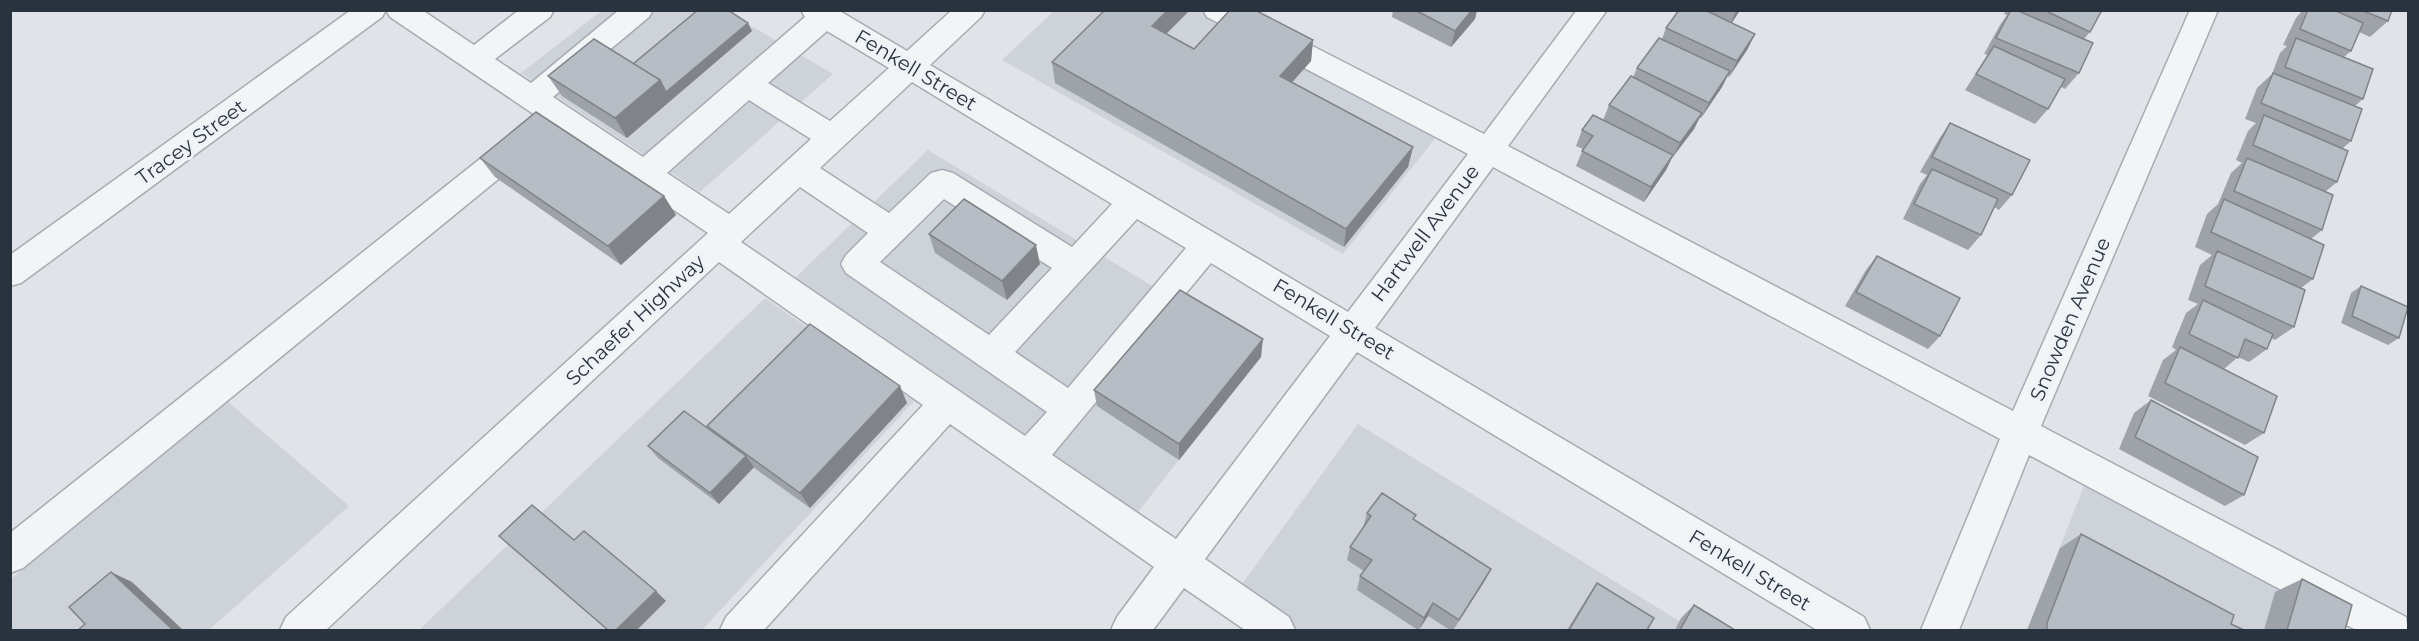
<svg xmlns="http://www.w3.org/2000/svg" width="2419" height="641" font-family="Montserrat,sans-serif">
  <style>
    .built { fill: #ced3da }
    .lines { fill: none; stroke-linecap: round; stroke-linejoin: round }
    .minor-casing { stroke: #a5abb2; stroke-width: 3 }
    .minor { fill: #f2f4f6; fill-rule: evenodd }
    .wall { fill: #9da3a9 }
    .shaded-wall { fill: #808489 }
    .building { fill: #b7bdc4; stroke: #808489; stroke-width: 1.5 }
    .labels { text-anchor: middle; stroke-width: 6; stroke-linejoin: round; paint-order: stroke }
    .street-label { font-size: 20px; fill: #29333e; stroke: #eff2f6 }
  </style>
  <rect width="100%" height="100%" fill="#e0e4e8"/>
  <g class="built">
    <polygon points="724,10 833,74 700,192 521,73 601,11"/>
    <polygon points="1054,11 1200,11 1438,135 1343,254 1002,60"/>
    <polygon points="928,150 1263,353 1138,512 795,278"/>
    <polygon points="765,298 914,401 702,630 419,630"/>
    <polygon points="228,402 349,506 209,630 11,630 11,579"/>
    <polygon points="1358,424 1694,630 1294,630 1237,591"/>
    <polygon points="2086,481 2336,612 2331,630 2027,630"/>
  </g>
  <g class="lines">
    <defs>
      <g id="minor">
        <polygon points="351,10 386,10 382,17 21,283 10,286 10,255"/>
        <path d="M386,10H422L474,45L519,10H554L550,17L495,59L531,83L619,10H653L649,17L553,97L643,157L805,17L801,10H838L907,51L952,10H985L981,17L930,65L1348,312L1468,154L1207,17L1203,10H1242L1484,134L1577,10H1607L1508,146L2013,411L2190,10H2218L2041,426L2406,617L2408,630H2356L2029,455L1959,630H1921L2000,439L1493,167L1375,328L1864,617L1870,630H1817L1357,352L1205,559L1289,617L1295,630H1245L1184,588L1153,630H1111L1117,617L1154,567L950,424L764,630H720L726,617L923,405L719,262L326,630H280L286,617L708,233L557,131L23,568L10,573V533L535,115L390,17ZM827,31L889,68L830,121L768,83ZM912,82L1112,204L1072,247L953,173L942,170L931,173L889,213L820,168ZM749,100L811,139L729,214L667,173ZM800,187L868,233L846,255L841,264L846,273L1047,412L1025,436L741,242ZM944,199L1052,268L989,335L880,262ZM1137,219L1186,248L1068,388L1015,352ZM1211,263L1330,336L1176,539L1052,455Z"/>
      </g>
    </defs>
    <use href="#minor" class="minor-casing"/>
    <use href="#minor" class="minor"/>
  </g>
  <g class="wall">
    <polygon points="1105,10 1188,10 1188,12 1166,34 1194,49 1313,40 1311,61 1292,82 1413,147 1408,167 1344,247 1055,83 1052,62"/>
    <polygon points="1393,10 1477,10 1475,19 1451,47 1392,17"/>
    <polygon points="1679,10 1740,10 1732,23 1755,34 1747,50 1729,77 1727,76 1722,87 1701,118 1699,118 1694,129 1672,158 1666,170 1644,202 1576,166 1583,149 1576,146 1582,130 1603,120 1609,105 1633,77 1637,68 1662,39 1666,28"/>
    <polygon points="2006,10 2102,10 2090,32 2084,39 2079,73 2065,89 2061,87 2048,109 2035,124 1965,90 1988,55 1984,54 2000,25 2007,15 2004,14"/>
    <polygon points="2303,10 2392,10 2388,21 2370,37 2359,32 2351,51 2344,57 2363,99 2355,106 2351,141 2342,149 2337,182 2325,192 2322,230 2311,239 2313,279 2301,288 2294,327 2275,340 2271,338 2267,349 2249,362 2238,357 2224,369 2264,433 2245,445 2148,396 2163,360 2176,350 2172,347 2186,313 2198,304 2188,300 2200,265 2212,255 2195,247 2207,214 2218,204 2231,173 2242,163 2236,160 2248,131 2256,123 2245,119 2257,88 2272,74 2280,53 2287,46 2283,45 2296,18"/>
    <polygon points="752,31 627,138 562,96 548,76 633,64"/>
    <polygon points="1950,123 2012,195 1999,210 1994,207 1981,235 1968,250 1903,219 1920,184 1927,175 1920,172 1939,139"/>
    <polygon points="480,158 664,196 676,215 621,265 495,177"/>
    <polygon points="929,234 1040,264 1007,300 935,253"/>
    <polygon points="1877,256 1940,336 1928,349 1845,306 1866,270"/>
    <polygon points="2361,286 2399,338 2388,345 2341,323 2351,293"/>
    <polygon points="1261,357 1179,460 1097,406 1094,390"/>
    <polygon points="2151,400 2244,495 2225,506 2119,449 2134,413"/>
    <polygon points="907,403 810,508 753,467 754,467 719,504 658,458 648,446 711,430 707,426"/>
    <polygon points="1367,513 1415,520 1491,569 1484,582 1453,630 1450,630 1428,616 1418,630 1357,590 1360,576 1364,571 1347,560 1350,547 1363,528"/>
    <polygon points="2081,534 2231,624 2244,630 2027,630 2060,548"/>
    <polygon points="2302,579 2345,630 2264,630 2275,592"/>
    <polygon points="1597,583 1647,630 1567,630 1588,596"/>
    <polygon points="1694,605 1735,630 1675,630 1681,618"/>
  </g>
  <g class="shaded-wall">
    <polygon points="1168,10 1188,10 1188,12 1153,47 1152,26"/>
    <polygon points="1472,10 1477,10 1475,19 1451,47 1455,31"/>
    <polygon points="1740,10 1729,27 1736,11"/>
    <polygon points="748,23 752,31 627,138 615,118 660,80"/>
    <polygon points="1755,34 1747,50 1729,77 1737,61"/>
    <polygon points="1313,40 1311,61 1279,97 1280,76"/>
    <polygon points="1730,71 1722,87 1701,118 1709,103"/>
    <polygon points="1702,113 1694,129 1672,158 1680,143"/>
    <polygon points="1413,147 1408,167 1344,247 1346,229"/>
    <polygon points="1673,155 1666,170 1644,202 1651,187"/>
    <polygon points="664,196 676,215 621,265 608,246"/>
    <polygon points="1036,245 1040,264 1007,300 1002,281"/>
    <polygon points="1263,339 1261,357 1179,460 1179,444"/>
    <polygon points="900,386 907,403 810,508 800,493"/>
    <polygon points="746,456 754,467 719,504 710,493"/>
    <polygon points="1491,569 1484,582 1453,630 1459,620"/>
    <polygon points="111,572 132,582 183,630 173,630"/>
    <polygon points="656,591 666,601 637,630 616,630"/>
    <polygon points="1433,603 1428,616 1419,630 1424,618"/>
  </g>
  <g class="building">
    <polygon points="698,10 728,10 748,23 666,92 660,80 633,64"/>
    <polygon points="1105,10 1168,10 1152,26 1194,49 1230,10 1255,10 1313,40 1280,76 1413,147 1346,229 1052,62"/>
    <polygon points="1415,10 1472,10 1455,31"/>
    <polygon points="1679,10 1705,10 1755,34 1737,61 1666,28"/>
    <polygon points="2011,10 2016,10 2093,43 2079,73 1996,38"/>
    <polygon points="2044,10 2102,10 2090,32"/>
    <polygon points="2308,10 2334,10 2363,23 2351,51 2300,29"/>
    <polygon points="2361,10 2392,10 2388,21"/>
    <polygon points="1659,38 1730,71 1709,103 1637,68"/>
    <polygon points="2296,38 2373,69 2363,99 2285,67"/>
    <polygon points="594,39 660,80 615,118 548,76"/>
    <polygon points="1994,46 2065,79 2048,109 1976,74"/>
    <polygon points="2273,73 2362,109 2351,141 2261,103"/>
    <polygon points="1631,76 1702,113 1680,143 1609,105"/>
    <polygon points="536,112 664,196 608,246 480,158"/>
    <polygon points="1593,115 1673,155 1651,187 1582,151 1593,136 1582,130"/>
    <polygon points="2264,115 2348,151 2337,182 2253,145"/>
    <polygon points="1950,123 2030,160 2012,195 1932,157"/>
    <polygon points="2247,158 2333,195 2322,230 2234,191"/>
    <polygon points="1932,169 1998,199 1981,235 1914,204"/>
    <polygon points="964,199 1036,245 1002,281 929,234"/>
    <polygon points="2224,199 2324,245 2313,279 2211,232"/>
    <polygon points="2217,251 2305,290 2294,327 2205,286"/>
    <polygon points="1877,256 1960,298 1940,336 1856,292"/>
    <polygon points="2361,286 2408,307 2399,338 2352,316"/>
    <polygon points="1180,290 1263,339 1179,444 1094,390"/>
    <polygon points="2203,300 2273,334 2267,349 2245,339 2238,358 2189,334"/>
    <polygon points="810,324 900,386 800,493 707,426"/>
    <polygon points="2180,347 2277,396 2264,433 2165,383"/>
    <polygon points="2151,400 2258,457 2244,495 2135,437"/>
    <polygon points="684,411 746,456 710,493 648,446"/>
    <polygon points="1382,493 1416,515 1413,519 1491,569 1459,620 1433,603 1424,618 1360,576 1372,560 1350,547 1371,516 1367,513"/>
    <polygon points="532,505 574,540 584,531 656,591 616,630 608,630 499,536"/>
    <polygon points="2081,534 2234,615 2231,624 2244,630 2047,630 2047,623"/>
    <polygon points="111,572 173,630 78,630 85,624 69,607"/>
    <polygon points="2302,579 2352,605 2345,630 2287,630"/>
    <polygon points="1597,583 1654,618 1647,630 1569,630"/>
    <polygon points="1694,605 1735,630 1680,630"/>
  </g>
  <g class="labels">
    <g class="street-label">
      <text transform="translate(916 70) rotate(31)" y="7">Fenkell Street</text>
      <text transform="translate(191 142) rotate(-36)" y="7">Tracey Street</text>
      <text transform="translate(1425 233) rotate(-53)" y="7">Hartwell Avenue</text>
      <text transform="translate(1334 319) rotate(31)" y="7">Fenkell Street</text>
      <text transform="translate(2070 319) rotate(-67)" y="7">Snowden Avenue</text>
      <text transform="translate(635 320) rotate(-43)" y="7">Schaefer Highway</text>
      <text transform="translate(1750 570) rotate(31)" y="7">Fenkell Street</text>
    </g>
  </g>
  <rect width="2419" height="641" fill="none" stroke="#29333e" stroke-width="24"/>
</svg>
